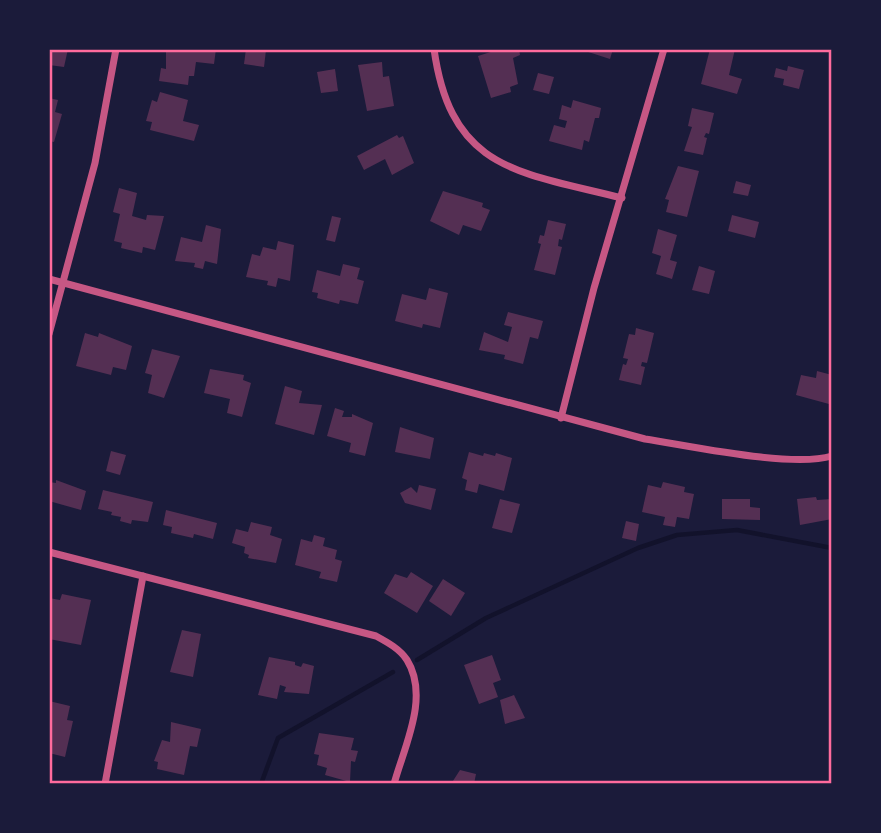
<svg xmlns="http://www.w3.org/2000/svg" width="881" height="833" font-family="Lato,sans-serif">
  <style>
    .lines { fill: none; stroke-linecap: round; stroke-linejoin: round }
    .stream { stroke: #12122b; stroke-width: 4.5 }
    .building { fill: #542f53 }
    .minor { stroke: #c65784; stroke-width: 7 }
    .neatline { fill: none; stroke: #ff6b9d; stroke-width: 2.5 }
  </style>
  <rect width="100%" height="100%" fill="#1b1b3a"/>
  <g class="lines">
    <g class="stream">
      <polyline points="417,660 486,618 638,548 677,535 737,530 832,548"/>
      <polyline points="261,784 278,738 393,672"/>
    </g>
  </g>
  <g class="building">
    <polygon points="49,49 68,49 64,67 49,65"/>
    <polygon points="172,49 216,49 214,64 196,62 194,76 189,76 188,85 159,81 161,68 166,69 166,50"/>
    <polygon points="246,49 266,50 264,67 244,64"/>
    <polygon points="500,49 519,49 520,55 513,58 518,84 510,87 511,92 491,98 478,56"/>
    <polygon points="579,49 613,49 610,59"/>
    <polygon points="710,49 735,49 729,75 742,79 737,94 701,84"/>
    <polygon points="382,62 383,77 389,76 394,106 367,111 358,65"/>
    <polygon points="788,66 804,70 799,89 783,85 784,79 774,77 776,68 787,71"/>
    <polygon points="335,69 338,91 321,93 317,72"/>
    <polygon points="538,73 554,77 549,94 533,90"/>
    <polygon points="160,92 188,100 183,121 199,125 194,141 150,130 152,122 146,121 152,100 157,102"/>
    <polygon points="49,98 58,100 55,112 62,114 54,142 49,141"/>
    <polygon points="573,100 601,108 599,118 595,118 589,142 584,140 582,150 549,141 554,125 565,128 567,121 559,119 562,105 571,108"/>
    <polygon points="692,108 714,113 709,134 706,133 704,137 707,138 703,155 684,151 692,127 688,126"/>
    <polygon points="397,135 399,138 403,136 414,163 392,175 385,159 364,170 357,156"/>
    <polygon points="678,166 699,171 687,217 666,212 669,200 665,199"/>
    <polygon points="736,181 751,185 748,196 733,193"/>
    <polygon points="119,188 137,193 132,216 146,220 147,215 164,216 155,250 143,247 142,253 121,248 122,243 114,241 120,214 113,212"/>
    <polygon points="443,191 483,203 482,207 490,210 481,231 463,225 459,235 430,221"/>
    <polygon points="732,215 759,222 755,238 728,231"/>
    <polygon points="332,216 341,218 335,242 326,240"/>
    <polygon points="548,220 566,224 562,240 559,239 558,246 562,247 555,275 534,270 541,244 538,243 540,235 544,236"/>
    <polygon points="206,225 221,229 217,264 205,261 203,269 194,267 195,263 175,261 181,237 202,242"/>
    <polygon points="658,229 677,235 670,260 677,262 672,279 656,274 661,256 652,253"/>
    <polygon points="278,241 294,245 290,281 278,278 276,287 267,285 268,281 246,277 252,254 260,256 263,247 276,250"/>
    <polygon points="343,264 360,268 357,279 364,281 358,304 340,300 339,304 317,298 318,293 312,292 317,270 340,276"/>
    <polygon points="699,266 715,271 709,294 692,290"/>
    <polygon points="429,288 448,293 440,328 423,324 422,328 395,321 402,294 426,300"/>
    <polygon points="508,312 543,321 538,339 530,337 523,364 504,359 505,355 479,350 484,332 508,342 512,327 504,325"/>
    <polygon points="636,328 654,333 647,363 642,362 641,366 645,367 641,385 619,380 623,364 626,365 628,359 623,358 629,334 635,335"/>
    <polygon points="85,333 98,337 99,333 132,346 126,370 113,367 111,375 76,366"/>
    <polygon points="152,349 180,356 164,398 148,393 152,375 145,373"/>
    <polygon points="210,369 244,375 243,380 251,383 242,417 227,413 230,399 204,393"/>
    <polygon points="817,371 832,375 829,404 796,395 801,375 816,378"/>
    <polygon points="285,386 302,391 299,403 322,405 314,435 275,424"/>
    <polygon points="335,408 344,411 342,417 352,417 352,414 373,423 365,456 349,452 351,443 327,436"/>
    <polygon points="400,427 434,438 430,459 395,452"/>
    <polygon points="111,451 126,455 120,475 106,471"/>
    <polygon points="469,452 483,456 484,453 495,456 496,453 512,458 504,491 479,484 477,493 465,490 467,480 462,478"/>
    <polygon points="56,480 86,491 81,510 49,501 49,482 56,483"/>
    <polygon points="663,482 685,487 684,492 694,494 689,519 677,517 675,527 663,525 665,517 642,512 648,485 661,488"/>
    <polygon points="419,485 436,489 431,510 405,503 400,493 411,487 417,493"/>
    <polygon points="103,490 153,502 148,522 132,520 131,524 120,521 121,517 111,515 112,512 98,509"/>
    <polygon points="816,497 817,500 832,499 832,519 800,525 797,499"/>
    <polygon points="500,499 520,504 512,533 492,528"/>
    <polygon points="722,499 750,499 750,507 760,508 760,520 722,519"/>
    <polygon points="166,510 217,523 213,539 194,534 193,538 171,533 172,527 163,525"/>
    <polygon points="626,521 639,524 636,541 622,538"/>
    <polygon points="251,522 272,527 270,535 282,539 276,563 248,558 249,555 244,553 245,547 232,543 236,529 248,532"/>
    <polygon points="314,535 325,538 323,546 337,550 335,559 342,561 337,582 319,578 321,572 295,565 301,539 312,542"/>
    <polygon points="411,572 433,586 417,613 384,593 395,574 407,578"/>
    <polygon points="443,579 465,593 451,616 429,601"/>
    <polygon points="62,594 91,600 81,645 49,639 49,598 60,600"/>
    <polygon points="182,630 201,634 193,677 170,672"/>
    <polygon points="492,655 501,680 493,683 498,697 479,704 464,665"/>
    <polygon points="269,657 295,662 295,665 301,667 303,663 314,666 309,694 284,692 286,687 280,685 277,699 258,695"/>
    <polygon points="514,695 525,718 505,724 500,700"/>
    <polygon points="49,701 70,706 67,720 73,721 65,757 49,753"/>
    <polygon points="171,722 201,729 197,747 190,746 184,775 157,769 158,762 154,761 162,740 170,742"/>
    <polygon points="319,733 354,738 351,750 358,751 355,762 351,761 350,782 325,775 327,768 317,765 319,755 314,754"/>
    <polygon points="460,770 476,774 474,784 451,784"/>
  </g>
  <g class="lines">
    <g class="minor">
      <path d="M434,49C451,171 519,172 622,198"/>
      <path d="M49,279L645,439C691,446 791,468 832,456"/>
      <polyline points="49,334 95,163 116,49"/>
      <polyline points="561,418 594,288 664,49"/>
      <path d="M49,552L376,636C387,642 400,649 407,660C430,697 404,747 394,784"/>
      <polyline points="105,784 143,576"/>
    </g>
  </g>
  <rect width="881" height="833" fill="none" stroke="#1b1b3a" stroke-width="102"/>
  <rect x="51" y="51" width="779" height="731" class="neatline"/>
</svg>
